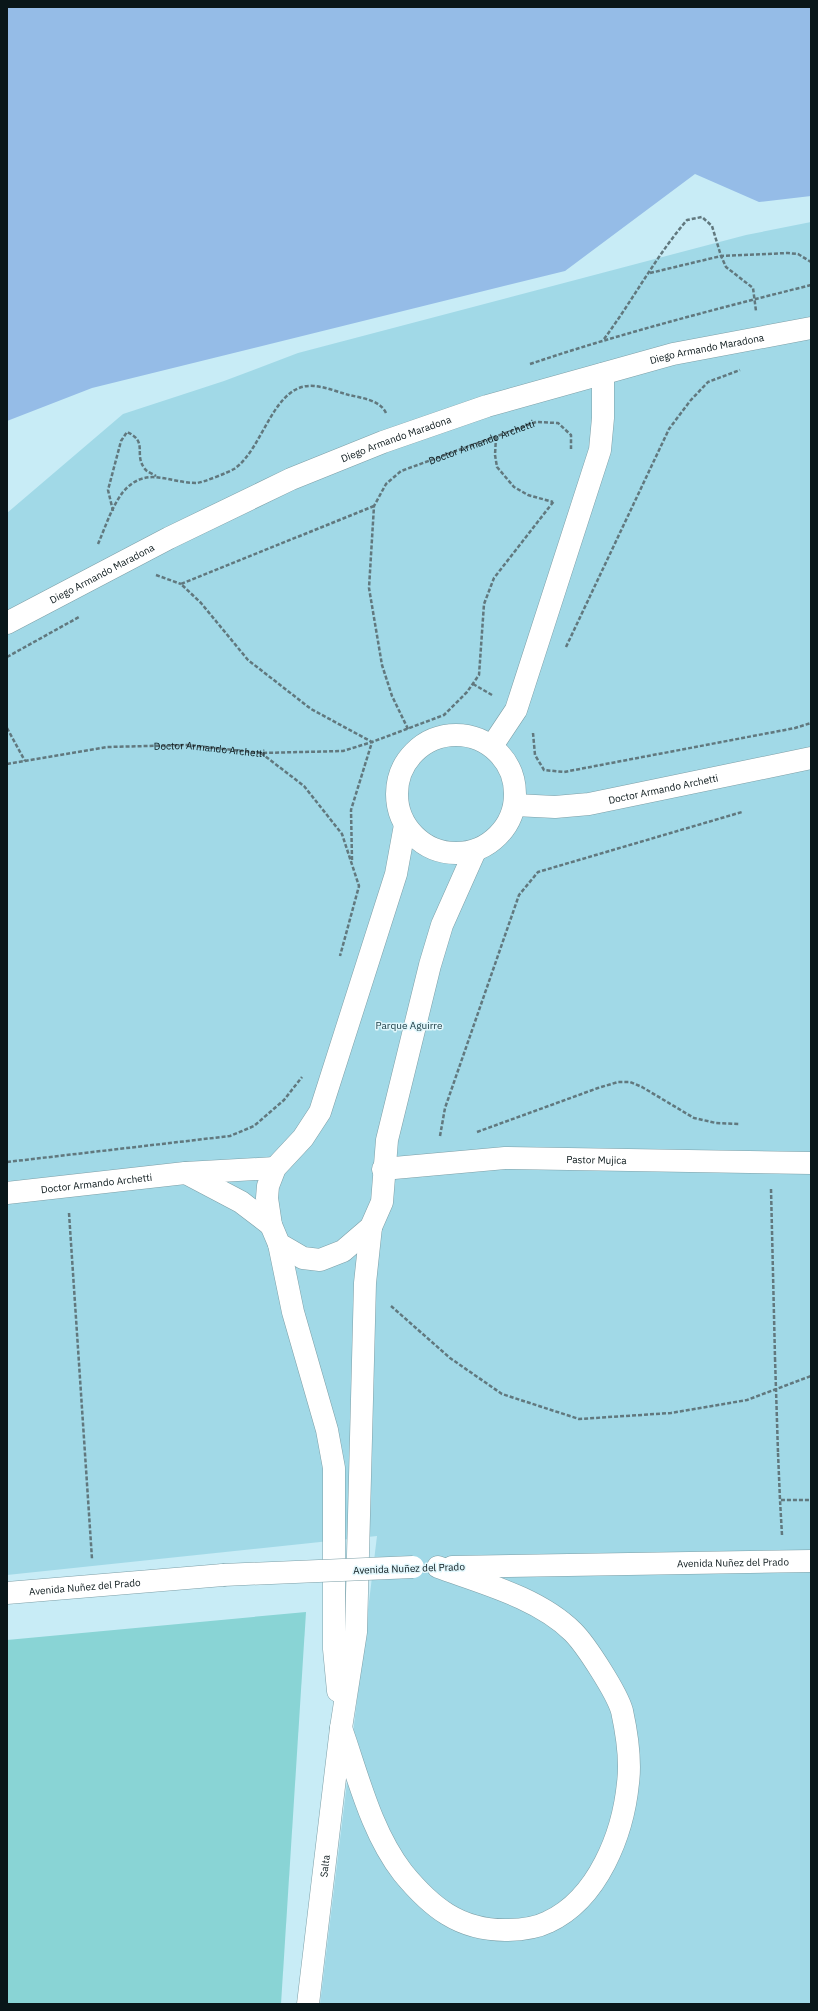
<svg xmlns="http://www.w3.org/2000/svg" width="818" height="2011" font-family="'IBM Plex Sans',sans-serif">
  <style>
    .green { fill: #a1d9e7 }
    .water { fill: #95bce7 }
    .building { fill: #89d4d5 }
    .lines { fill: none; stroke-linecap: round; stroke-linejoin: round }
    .street-casing { stroke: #7d9fa7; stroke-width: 23 }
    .secondary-casing { stroke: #7d9fa7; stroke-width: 23 }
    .highway-casing { stroke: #7d9fa7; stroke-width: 23 }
    .path { stroke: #61787e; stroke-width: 2.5; stroke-dasharray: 4 2; stroke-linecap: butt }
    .street { stroke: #fff; stroke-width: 22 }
    .secondary { stroke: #fff; stroke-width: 22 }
    .highway { stroke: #fff; stroke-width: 22 }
    .highway-bridge-casing { stroke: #7d9fa7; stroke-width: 23; stroke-linecap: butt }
    .path-bridge { stroke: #61787e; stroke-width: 2.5; stroke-dasharray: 4 2; stroke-linecap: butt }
    .highway-bridge { stroke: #fff; stroke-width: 22 }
    .labels { text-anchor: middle; stroke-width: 3; stroke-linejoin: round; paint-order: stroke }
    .street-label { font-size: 10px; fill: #091619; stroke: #e1f7fc }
    .park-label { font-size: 10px; fill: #163840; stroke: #e1f7fc }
  </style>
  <rect width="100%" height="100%" fill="#c8ecf6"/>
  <polygon class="green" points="811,222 811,2004 320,2004 377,1536 7,1575 7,513 123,414 224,381 298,353 746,235"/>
  <polygon class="water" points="7,7 811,7 811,196 759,202 695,174 565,271 92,388 7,421"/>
  <polygon class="building" points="306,1612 281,2004 7,2004 7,1640"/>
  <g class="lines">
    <defs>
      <g id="street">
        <circle cx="456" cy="794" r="59"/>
        <polyline points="492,746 516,710 600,450 603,418 603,374"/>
        <path id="s3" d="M515,805L555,807L589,804L811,758"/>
        <polyline points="405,825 396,874 320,1112 303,1138 275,1168 268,1186 267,1198 271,1225 279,1244 303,1258 320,1260 343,1251 371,1227 382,1202 387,1140 430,965 442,925 475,851"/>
        <path id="s4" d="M383,1169L505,1158L811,1163"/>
        <polyline points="186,1173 241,1202 271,1225"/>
        <path id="s5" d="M7,1193L185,1173L275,1168"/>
        <polyline points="279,1244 293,1312 327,1430 334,1468 334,1649 338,1691"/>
        <path id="s6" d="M308,2004L341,1728L356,1632L365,1283L371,1227"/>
      </g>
      <g id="secondary">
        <path id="s7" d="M7,623L169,538L291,479L383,442L487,406L673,354L811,328"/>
      </g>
      <g id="highway">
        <path id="s8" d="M452,1567L811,1561"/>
        <path id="s9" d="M7,1593L223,1575"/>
        <path d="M341,1728C358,1776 371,1832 403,1873C431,1907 459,1930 505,1930C518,1930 536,1928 548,1922C598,1899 623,1834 628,1783C631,1760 627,1734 622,1711C617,1693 586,1645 573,1632C539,1598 482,1583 438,1567"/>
      </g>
    </defs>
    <use href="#street" class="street-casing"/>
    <use href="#secondary" class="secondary-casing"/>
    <use href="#highway" class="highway-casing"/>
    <g class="path">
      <polyline points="650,273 721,256 788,253 798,254 811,262"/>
      <path d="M604,339C633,300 656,256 687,220L702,217L712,226L721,256L726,267L753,288L756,311"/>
      <path d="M530,364C622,333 716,309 811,285"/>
      <polyline points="496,437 495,455 497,467 514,487 528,495 553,502"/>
      <path d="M113,511L108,490L121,441L127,432C149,442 133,454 145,469C147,472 153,474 156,476"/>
      <path d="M98,544C105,528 112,506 123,492C146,465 168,483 197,483C204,482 227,473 234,469C264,449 273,382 314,386C326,387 338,392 349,395C362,398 380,400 386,413"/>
      <polyline points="156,575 181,584"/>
      <polyline points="566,647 669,429 690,401 708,382 740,370"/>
      <polyline points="7,657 79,617"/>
      <polyline points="473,684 492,695"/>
      <polyline points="7,728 25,761"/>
      <path id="s1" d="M408,729L392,696L382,665L369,588L374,506L386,484L401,471L536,422L558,423L571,435V449"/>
      <polyline points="533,733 535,755 544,770 564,772 795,728 811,723"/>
      <polyline points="261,753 304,786 342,834 359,886 340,956"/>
      <path id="s2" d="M7,764L107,747L187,745L261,753L343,751L372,742L444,715L467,692L479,675L484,604L494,578L554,501"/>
      <polyline points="352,860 351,810 372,742 311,709 248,660 201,603 181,584 374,506"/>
      <polyline points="477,1132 598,1088 618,1082 630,1082 642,1087 694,1118 716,1123 740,1124"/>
      <polyline points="440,1136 445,1108 519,895 538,872 742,812"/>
      <polyline points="7,1162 230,1136 254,1126 284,1100 302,1077"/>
      <polyline points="771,1189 775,1358"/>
      <polyline points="69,1213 92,1559"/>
      <polyline points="391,1306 450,1358 502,1394 579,1419 671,1413 747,1400 811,1376"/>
      <polyline points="778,1453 780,1500"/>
      <polyline points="782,1535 780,1500 811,1500"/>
    </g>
    <use href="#street" class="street"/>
    <use href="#secondary" class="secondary"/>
    <use href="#highway" class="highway"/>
    <defs>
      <polyline id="highway-bridge" points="223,1575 413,1567"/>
    </defs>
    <use href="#highway-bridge" class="highway-bridge-casing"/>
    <polyline class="path-bridge" points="775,1358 778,1453"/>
    <use href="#highway-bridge" class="highway-bridge"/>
  </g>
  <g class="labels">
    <g class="street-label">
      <text dy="4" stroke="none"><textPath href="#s7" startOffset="755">Diego Armando Maradona</textPath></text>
      <text dy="4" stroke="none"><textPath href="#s7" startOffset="431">Diego Armando Maradona</textPath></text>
      <text dy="4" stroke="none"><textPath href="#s1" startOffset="360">Doctor Armando Archetti</textPath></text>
      <text dy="4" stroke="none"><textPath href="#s7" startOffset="107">Diego Armando Maradona</textPath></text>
      <text dy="4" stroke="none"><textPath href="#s2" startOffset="204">Doctor Armando Archetti</textPath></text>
      <text dy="4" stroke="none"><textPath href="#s3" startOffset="150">Doctor Armando Archetti</textPath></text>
      <text dy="4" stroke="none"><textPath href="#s4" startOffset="214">Pastor Mujica</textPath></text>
      <text dy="4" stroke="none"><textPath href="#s5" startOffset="90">Doctor Armando Archetti</textPath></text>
      <text dy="4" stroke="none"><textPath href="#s8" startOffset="281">Avenida Nuñez del Prado</textPath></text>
      <text transform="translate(409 1568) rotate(-2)" y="4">Avenida Nuñez del Prado</text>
      <text dy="4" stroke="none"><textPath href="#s9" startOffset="78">Avenida Nuñez del Prado</textPath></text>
      <text dy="4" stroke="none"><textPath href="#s6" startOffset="139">Salta</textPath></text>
    </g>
    <g class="park-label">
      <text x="409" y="1029">Parque Aguirre</text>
    </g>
  </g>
  <rect width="818" height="2011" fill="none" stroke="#091619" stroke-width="16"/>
</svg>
